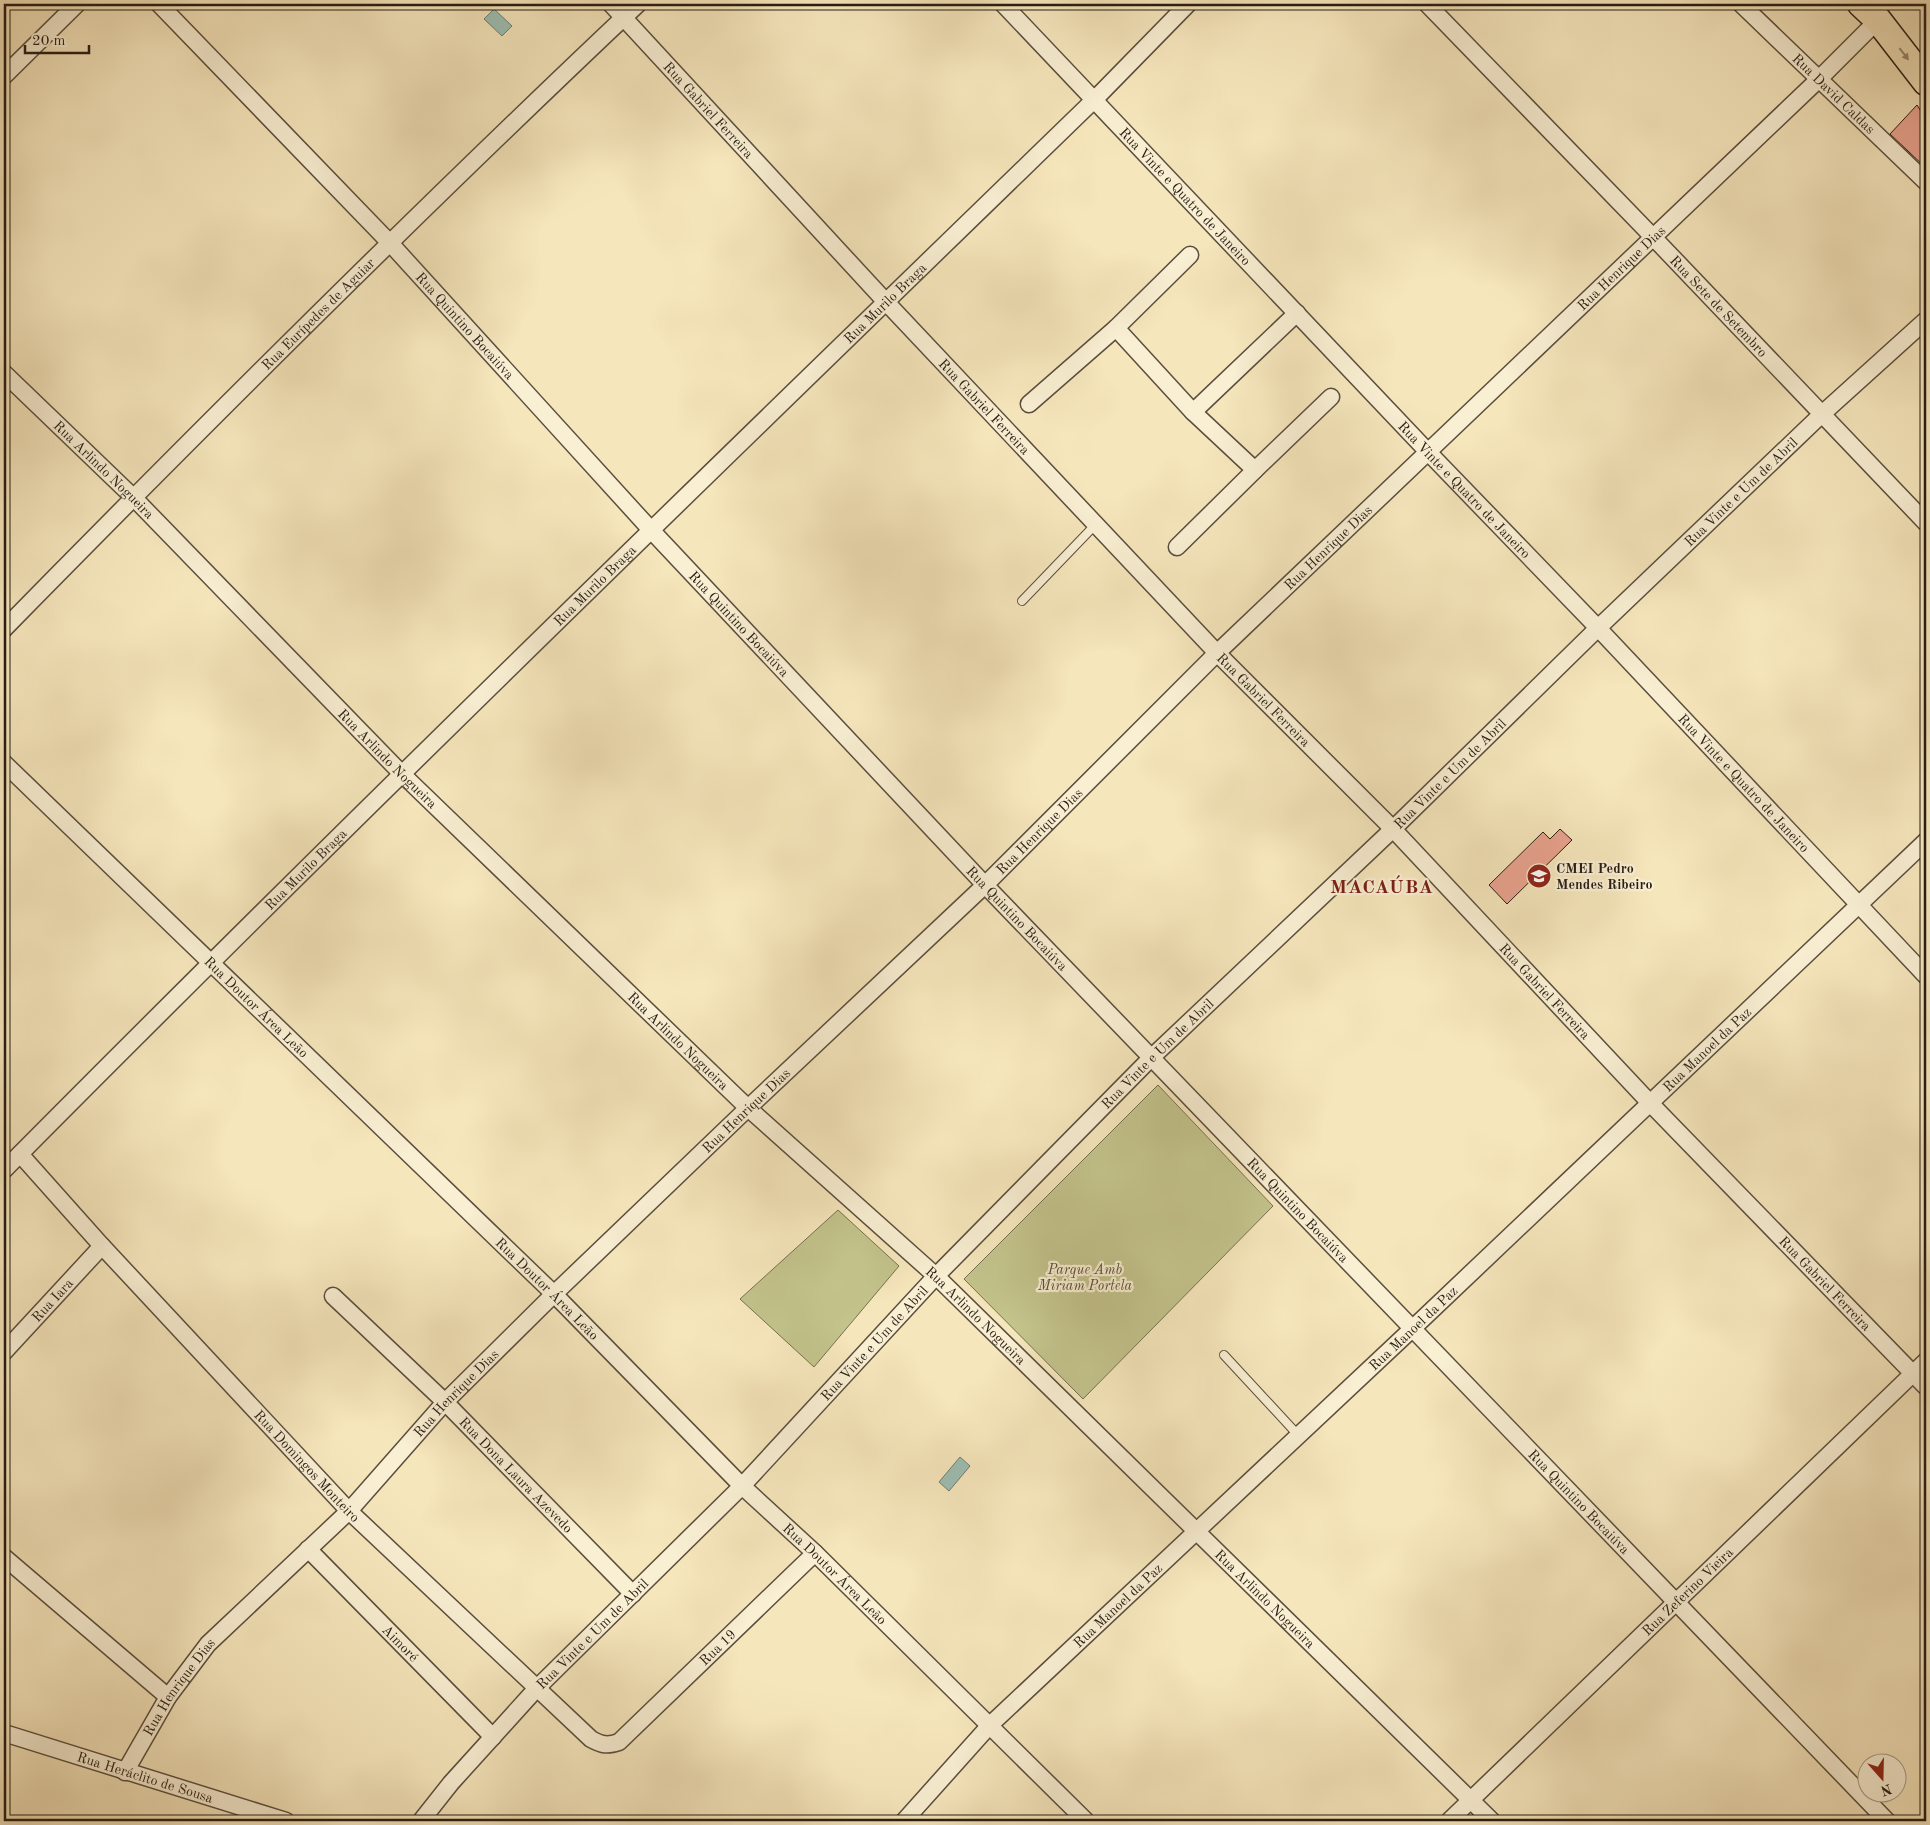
<svg xmlns="http://www.w3.org/2000/svg" width="1930" height="1825" font-family="'Old Standard TT',serif">
  <style>
    .green { fill: #c3c38c; stroke: #757050 }
    .water { fill: #9dbfb4; stroke: #6e7e74 }
    .building { fill: #eaa390; stroke: #271c13 }
    .lines { fill: none; stroke-linecap: round; stroke-linejoin: round }
    .service-casing { stroke: #5b4e3d; stroke-width: 10 }
    .minor-casing { stroke: #5b4e3d; stroke-width: 19 }
    .primary-casing { stroke: #271c13; stroke-width: 29 }
    .service { stroke: #f9efd3; stroke-width: 8 }
    .minor { stroke: #f9efd3; stroke-width: 16 }
    .primary { stroke: #f6e6bc; stroke-width: 26 }
    .oneway { fill: #998b70 }
    .labels { text-anchor: middle; stroke-width: 4.5; stroke-linejoin: round; paint-order: stroke }
    .street-label { font-size: 14px; fill: #271c13; stroke: #f9efd3 }
    .poi-label { font-size: 14px; font-weight: bold; fill: #271c13; stroke: #f9efd3; text-anchor: start }
    .park-label { font-size: 14px; font-style: italic; fill: #564e37; stroke: #f9efd3 }
    .district-label { font-size: 19px; font-weight: bold; letter-spacing: 1px; fill: #7a1f14; stroke: #f9efd3 }
  </style>
  <rect width="100%" height="100%" fill="#f6e6bc"/>
  <filter id="stains"><feTurbulence type="fractalNoise" baseFrequency=".004" numOctaves="4"/><feColorMatrix values="0 0 0 0 .2 0 0 0 0 .09 0 0 0 0 .02 0 0 0 .5 -.17"/></filter>
  <radialGradient id="worn" r=".72"><stop offset=".6" stop-color="#630" stop-opacity="0"/><stop offset="1" stop-color="#630" stop-opacity=".3"/></radialGradient>
  <g class="green">
    <polygon points="1158,1085 1273,1206 1083,1399 964,1279"/>
    <polygon points="838,1210 899,1266 814,1367 740,1299"/>
  </g>
  <g class="water">
    <polygon points="494,9 512,26 502,36 484,19"/>
    <polygon points="960,1457 970,1466 949,1491 939,1482"/>
  </g>
  <g class="building">
    <polygon points="1917,105 1926,119 1926,168 1890,134"/>
    <polygon points="1560,829 1572,840 1507,904 1489,885 1543,832 1550,839"/>
  </g>
  <g class="lines">
    <defs>
      <g id="service">
        <polyline points="1022,601 1096,524"/>
        <polyline points="1224,1355 1298,1435"/>
      </g>
      <g id="minor">
        <path id="s1" d="M159,4L390,243L651,530L985,885L1887,1821"/>
        <path id="s2" d="M611,4L886,302L1217,653L1393,829L1650,1103L1926,1387"/>
        <path id="s3" d="M1003,4L1429,453L1598,628L1926,976"/>
        <path id="s4" d="M1427,4L1653,237L1926,523"/>
        <path id="s5" d="M1741,4L1926,182"/>
        <polyline points="4,76 77,4"/>
        <polyline points="1116,328 1193,412 1297,313"/>
        <path id="s6" d="M4,373L133,497L401,773L748,1108L936,1276L1492,1821"/>
        <polyline points="1029,404 1116,328 1190,255"/>
        <polyline points="1255,470 1331,397"/>
        <polyline points="1177,547 1255,470 1193,412"/>
        <path id="s7" d="M4,629C212,417 422,208 638,4"/>
        <path id="s8" d="M4,763L554,1294L742,1486L815,1553L1086,1821"/>
        <path id="s9" d="M20,1154L102,1246L349,1511L591,1739C602,1745 607,1746 619,1742L815,1553"/>
        <path id="s10" d="M4,1170C363,808 729,454 1095,99L1188,4"/>
        <path id="s11" d="M333,1296L445,1402L633,1594"/>
        <path id="s12" d="M4,1352L102,1246"/>
        <path id="s13" d="M308,1549L493,1737"/>
        <polyline points="4,1557 168,1697"/>
        <path id="s14" d="M4,1733L286,1821"/>
        <path id="s15" d="M125,1772L168,1697L208,1644L349,1511L445,1402L554,1294L748,1108L985,885L1217,653L1818,80L1878,20"/>
        <path id="s16" d="M421,1821L451,1783L537,1688L742,1486L936,1276L1152,1057L1393,829L1598,628L1822,414L1926,320"/>
        <path id="s17" d="M904,1821L990,1725L1412,1329L1926,841"/>
        <path id="s18" d="M1449,1821L1926,1361"/>
      </g>
      <polyline id="primary" points="1861,4 1878,20 1926,82"/>
    </defs>
    <use href="#service" class="service-casing"/>
    <use href="#minor" class="minor-casing"/>
    <use href="#primary" class="primary-casing"/>
    <use href="#service" class="service"/>
    <use href="#minor" class="minor"/>
    <use href="#primary" class="primary"/>
  </g>
  <defs><path id="oneway-solid" d="M-6-.8H1V-3.2L6.5 0L1 3.2V.8H-6Z" transform="scale(1.25)"/></defs>
  <use class="oneway" href="#oneway-solid" transform="translate(1904 54) rotate(52)"/>
  <defs>
    <symbol id="school-disc" viewBox="-11 -11 22 22"><circle r="9.5" fill="#8f2418" stroke="#f9efd3"/><path d="M0-5L7-2L0 1L-7-2ZM-4 1L0 2.5L4 1V4Q0 6-4 4Z" fill="#fff"/></symbol>
  </defs>
  <g fill-rule="evenodd">
    <use href="#school-disc" x="1525" y="862" width="28" height="28"/>
  </g>
  <g class="labels">
    <g class="street-label">
      <text dy="5" stroke="none"><textPath href="#s5" startOffset="129">Rua David Caldas</textPath></text>
      <text dy="5" stroke="none"><textPath href="#s2" startOffset="144">Rua Gabriel Ferreira</textPath></text>
      <text dy="5" stroke="none"><textPath href="#s3" startOffset="265">Rua Vinte e Quatro de Janeiro</textPath></text>
      <text dy="5" stroke="none"><textPath href="#s15" startOffset="2126">Rua Henrique Dias</textPath></text>
      <text dy="5" stroke="none"><textPath href="#s10" startOffset="1236">Rua Murilo Braga</textPath></text>
      <text dy="5" stroke="none"><textPath href="#s4" startOffset="420">Rua Sete de Setembro</textPath></text>
      <text dy="5" stroke="none"><textPath href="#s7" startOffset="445">Rua Eurípedes de Aguiar</textPath></text>
      <text dy="5" stroke="none"><textPath href="#s1" startOffset="444">Rua Quintino Bocaiúva</textPath></text>
      <text dy="5" stroke="none"><textPath href="#s2" startOffset="549">Rua Gabriel Ferreira</textPath></text>
      <text dy="5" stroke="none"><textPath href="#s6" startOffset="139">Rua Arlindo Nogueira</textPath></text>
      <text dy="5" stroke="none"><textPath href="#s3" startOffset="670">Rua Vinte e Quatro de Janeiro</textPath></text>
      <text dy="5" stroke="none"><textPath href="#s16" startOffset="1874">Rua Vinte e Um de Abril</textPath></text>
      <text dy="5" stroke="none"><textPath href="#s15" startOffset="1721">Rua Henrique Dias</textPath></text>
      <text dy="5" stroke="none"><textPath href="#s10" startOffset="831">Rua Murilo Braga</textPath></text>
      <text dy="5" stroke="none"><textPath href="#s1" startOffset="849">Rua Quintino Bocaiúva</textPath></text>
      <text dy="5" stroke="none"><textPath href="#s2" startOffset="954">Rua Gabriel Ferreira</textPath></text>
      <text dy="5" stroke="none"><textPath href="#s6" startOffset="544">Rua Arlindo Nogueira</textPath></text>
      <text dy="5" stroke="none"><textPath href="#s16" startOffset="1469">Rua Vinte e Um de Abril</textPath></text>
      <text dy="5" stroke="none"><textPath href="#s3" startOffset="1075">Rua Vinte e Quatro de Janeiro</textPath></text>
      <text dy="5" stroke="none"><textPath href="#s15" startOffset="1316">Rua Henrique Dias</textPath></text>
      <text dy="5" stroke="none"><textPath href="#s10" startOffset="426">Rua Murilo Braga</textPath></text>
      <text dy="5" stroke="none"><textPath href="#s1" startOffset="1254">Rua Quintino Bocaiúva</textPath></text>
      <text dy="5" stroke="none"><textPath href="#s2" startOffset="1359">Rua Gabriel Ferreira</textPath></text>
      <text dy="5" stroke="none"><textPath href="#s8" startOffset="351">Rua Doutor Área Leão</textPath></text>
      <text dy="5" stroke="none"><textPath href="#s6" startOffset="949">Rua Arlindo Nogueira</textPath></text>
      <text dy="5" stroke="none"><textPath href="#s17" startOffset="1114">Rua Manoel da Paz</textPath></text>
      <text dy="5" stroke="none"><textPath href="#s16" startOffset="1064">Rua Vinte e Um de Abril</textPath></text>
      <text dy="5" stroke="none"><textPath href="#s15" startOffset="911">Rua Henrique Dias</textPath></text>
      <text dy="5" stroke="none"><textPath href="#s1" startOffset="1659">Rua Quintino Bocaiúva</textPath></text>
      <text dy="5" stroke="none"><textPath href="#s2" startOffset="1764">Rua Gabriel Ferreira</textPath></text>
      <text dy="5" stroke="none"><textPath href="#s8" startOffset="756">Rua Doutor Área Leão</textPath></text>
      <text dy="5" stroke="none"><textPath href="#s12" startOffset="71">Rua Iara</textPath></text>
      <text dy="5" stroke="none"><textPath href="#s6" startOffset="1354">Rua Arlindo Nogueira</textPath></text>
      <text dy="5" stroke="none"><textPath href="#s17" startOffset="709">Rua Manoel da Paz</textPath></text>
      <text dy="5" stroke="none"><textPath href="#s16" startOffset="659">Rua Vinte e Um de Abril</textPath></text>
      <text dy="5" stroke="none"><textPath href="#s15" startOffset="506">Rua Henrique Dias</textPath></text>
      <text dy="5" stroke="none"><textPath href="#s9" startOffset="424">Rua Domingos Monteiro</textPath></text>
      <text dy="5" stroke="none"><textPath href="#s11" startOffset="256">Rua Dona Laura Azevedo</textPath></text>
      <text dy="5" stroke="none"><textPath href="#s1" startOffset="2064">Rua Quintino Bocaiúva</textPath></text>
      <text dy="5" stroke="none"><textPath href="#s8" startOffset="1161">Rua Doutor Área Leão</textPath></text>
      <text dy="5" stroke="none"><textPath href="#s18" startOffset="331">Rua Zeferino Vieira</textPath></text>
      <text dy="5" stroke="none"><textPath href="#s6" startOffset="1759">Rua Arlindo Nogueira</textPath></text>
      <text dy="5" stroke="none"><textPath href="#s17" startOffset="304">Rua Manoel da Paz</textPath></text>
      <text dy="5" stroke="none"><textPath href="#s16" startOffset="254">Rua Vinte e Um de Abril</textPath></text>
      <text dy="5" stroke="none"><textPath href="#s13" startOffset="132">Aimoré</textPath></text>
      <text dy="5" stroke="none"><textPath href="#s9" startOffset="984">Rua 19</textPath></text>
      <text dy="5" stroke="none"><textPath href="#s15" startOffset="101">Rua Henrique Dias</textPath></text>
      <text dy="5" stroke="none"><textPath href="#s14" startOffset="148">Rua Heráclito de Sousa</textPath></text>
    </g>
    <g class="poi-label">
      <text x="1556" y="873">CMEI Pedro<tspan x="1556" dy="16">Mendes Ribeiro</tspan></text>
    </g>
    <g class="park-label">
      <text x="1085" y="1274">Parque Amb<tspan x="1085" dy="16">Miriam Portela</tspan></text>
    </g>
    <g class="district-label">
      <text x="1382" y="893">MACAÚBA</text>
    </g>
  </g>
  <rect width="1930" height="1825" fill="none" stroke="#f6e6bc" stroke-width="20"/>
  <rect x="5" y="5" width="1920" height="1815" fill="none" stroke="#271c13" stroke-width="2.5"/>
  <rect x="10" y="10" width="1910" height="1805" fill="none" stroke="#271c13"/>
  <g transform="translate(1882 1778) rotate(160)"><circle r="24" fill="#f9efd3" stroke="#a59b86"/>
  <path d="M0-4L9 19L0 12L-9 19Z" fill="#8f2418"/>
  <text y="-8" font-size="14" font-weight="bold" text-anchor="middle" fill="#271c13">N</text>
  </g>
  <path d="M25 45v8h64v-8" fill="none" stroke="#271c13" stroke-width="2.5"/>
  <text x="32" y="45" font-size="15" fill="#271c13" stroke="#f9efd3" stroke-width="4" paint-order="stroke">20 m</text>
  <rect width="100%" height="100%" filter="url(#stains)"/>
  <rect width="100%" height="100%" fill="url(#worn)"/>
</svg>
